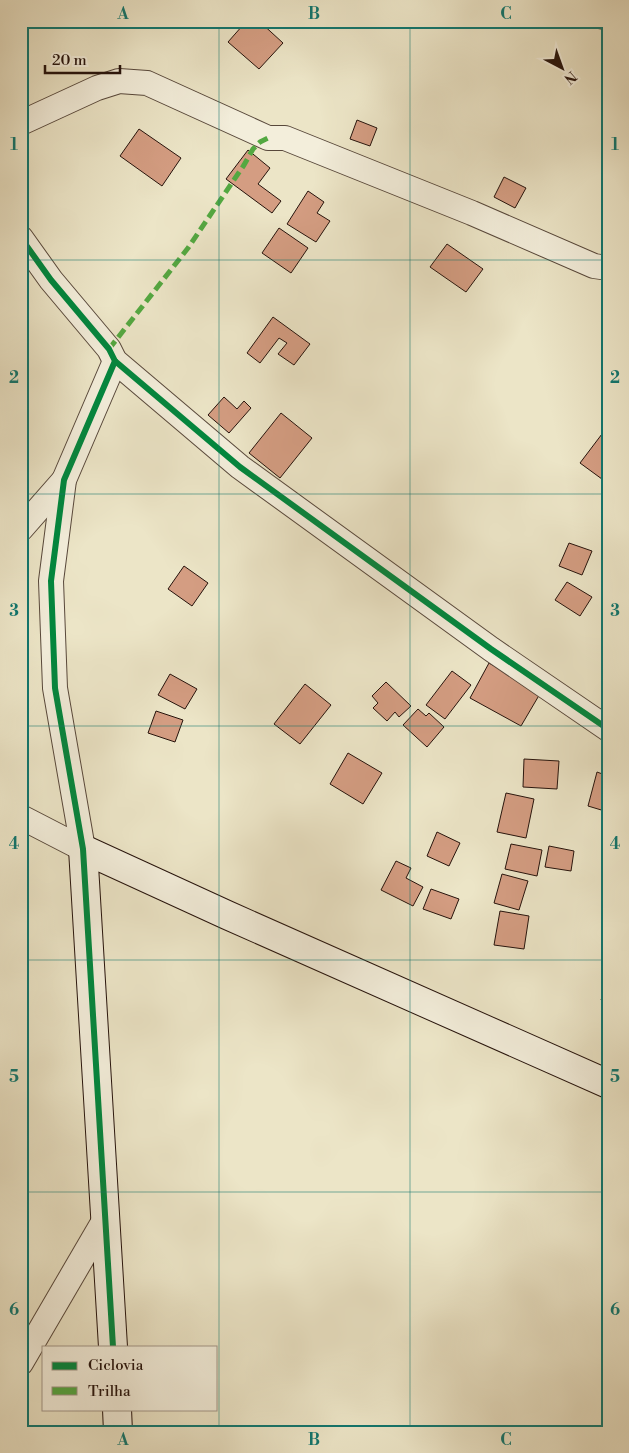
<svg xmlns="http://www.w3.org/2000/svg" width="629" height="1453" font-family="'Libre Bodoni',serif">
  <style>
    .building { fill: #d49d82; stroke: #26130c }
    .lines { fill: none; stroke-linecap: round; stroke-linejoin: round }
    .street-casing { stroke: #58483b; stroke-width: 26 }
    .secondary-casing { stroke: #26130c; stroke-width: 30 }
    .street { stroke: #f3eedb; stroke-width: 24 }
    .secondary { stroke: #f3eedb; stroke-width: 28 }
    .quiet { stroke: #53a841; stroke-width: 5; stroke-dasharray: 10 5; stroke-linecap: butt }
    .cycleway-casing { stroke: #f3eedb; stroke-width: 9 }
    .cycleway { stroke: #00873e; stroke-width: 6 }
    .grid { fill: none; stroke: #0f766e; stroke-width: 1; stroke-opacity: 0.55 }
    .neatline { fill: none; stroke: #0f766e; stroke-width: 2 }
    .grid-label { font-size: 16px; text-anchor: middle; font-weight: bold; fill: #0f766e }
  </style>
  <rect width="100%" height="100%" fill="#ece5c7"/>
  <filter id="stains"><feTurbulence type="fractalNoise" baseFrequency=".004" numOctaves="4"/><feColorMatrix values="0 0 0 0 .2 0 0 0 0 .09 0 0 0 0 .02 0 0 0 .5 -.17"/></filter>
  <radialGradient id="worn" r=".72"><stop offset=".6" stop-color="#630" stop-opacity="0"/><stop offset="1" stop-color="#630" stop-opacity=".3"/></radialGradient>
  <g class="building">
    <polygon points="253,21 259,21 283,43 259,69 228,42 243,25 247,29"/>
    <polygon points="413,21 430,21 428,26"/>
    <polygon points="572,21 603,21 601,29 571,24"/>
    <polygon points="357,120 377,128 370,146 350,139"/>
    <polygon points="139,129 181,158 162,186 120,156"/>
    <polygon points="248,150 270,168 258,184 281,201 272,213 226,179"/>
    <polygon points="504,177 526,188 515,208 494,197"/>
    <polygon points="308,191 324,202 317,213 330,221 316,242 287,224"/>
    <polygon points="279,228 308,248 291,273 262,253"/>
    <polygon points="447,244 483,269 466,292 430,267"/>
    <polygon points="273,317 310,344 294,365 278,354 287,343 279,338 260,363 247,353"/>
    <polygon points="224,397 237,409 244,401 251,408 229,433 208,415"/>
    <polygon points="281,413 312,438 280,478 249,453"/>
    <polygon points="605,430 608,433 606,482 580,463"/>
    <polygon points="569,543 592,551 582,575 559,566"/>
    <polygon points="184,566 208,583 192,606 168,589"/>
    <polygon points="567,582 592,597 580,616 555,600"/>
    <polygon points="489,663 541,692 521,726 470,698"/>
    <polygon points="452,671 471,685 445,719 426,705"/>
    <polygon points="170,674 197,689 185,709 158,695"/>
    <polygon points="386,682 411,706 399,717 395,712 387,721 373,708 378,703 372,696"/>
    <polygon points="305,684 331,705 300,744 274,724"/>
    <polygon points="418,709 426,716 429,713 444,727 427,747 403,725"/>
    <polygon points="156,711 183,720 175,742 148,733"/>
    <polygon points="348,753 382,773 363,804 330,784"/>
    <polygon points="524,759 559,761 557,789 523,787"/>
    <polygon points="597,772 608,776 608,812 588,806"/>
    <polygon points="506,793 534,799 526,838 497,832"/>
    <polygon points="437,832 460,843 449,866 427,856"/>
    <polygon points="511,844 542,850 537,876 505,869"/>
    <polygon points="549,846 574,851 571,871 545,867"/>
    <polygon points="396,861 411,868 406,878 423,887 413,906 381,890"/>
    <polygon points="502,874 528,881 519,910 494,903"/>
    <polygon points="431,889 459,899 451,919 423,909"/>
    <polygon points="500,911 529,916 524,949 494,945"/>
    <polygon points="608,981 608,1002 601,1000"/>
  </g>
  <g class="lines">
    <defs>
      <g id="street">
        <polyline points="21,123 97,88 119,81 147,83 268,138 285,138 472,213 594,266 608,268"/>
        <polyline points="21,238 51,280 109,349 115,361 240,467 491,649 608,729"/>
        <polyline points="21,529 64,480"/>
        <polyline points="21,817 83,849"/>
        <polyline points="83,849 55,688 51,581 64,480 115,361"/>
        <polyline points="21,1363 105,1219"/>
      </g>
      <g id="secondary">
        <polyline points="113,1347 83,849 227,915 608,1084"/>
        <polyline points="117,1409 118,1432"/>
      </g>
    </defs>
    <use href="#street" class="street-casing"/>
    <use href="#secondary" class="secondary-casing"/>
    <use href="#street" class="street"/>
    <use href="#secondary" class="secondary"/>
    <polyline class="quiet" points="109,349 188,248 244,165 253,149 260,142 268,138"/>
    <defs>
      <g id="cycleway">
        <polyline points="21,238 51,280 109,349 115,361 240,467 491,649 608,729"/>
        <polyline points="113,1347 83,849 55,688 51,581 64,480 115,361"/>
      </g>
    </defs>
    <use href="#cycleway" class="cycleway-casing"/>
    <use href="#cycleway" class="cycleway"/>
  </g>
  <path class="grid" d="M219,21V1432M410,21V1432M21,260H608M21,494H608M21,726H608M21,960H608M21,1192H608"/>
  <rect width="629" height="1453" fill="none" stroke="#ece5c7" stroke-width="55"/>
  <rect x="42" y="1346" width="175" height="65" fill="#f3eedb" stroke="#a19688"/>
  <rect x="52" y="1362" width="25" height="8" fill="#00873e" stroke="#a19688"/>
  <text x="88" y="1370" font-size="15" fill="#26130c">Ciclovia</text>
  <rect x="52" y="1387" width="25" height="8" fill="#53a841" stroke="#a19688"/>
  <text x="88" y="1396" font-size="15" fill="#26130c">Trilha</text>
  <g transform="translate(562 68) rotate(139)" stroke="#f3eedb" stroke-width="4" paint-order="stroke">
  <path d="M0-4L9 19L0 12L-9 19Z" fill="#26130c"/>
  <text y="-8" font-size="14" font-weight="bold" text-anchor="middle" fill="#26130c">N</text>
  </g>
  <path d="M45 65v8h75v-8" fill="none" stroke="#26130c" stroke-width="2.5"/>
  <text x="52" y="65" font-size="15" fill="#26130c" stroke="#f3eedb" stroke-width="4" paint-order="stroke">20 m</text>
  <rect x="28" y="28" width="574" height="1398" class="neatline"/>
  <g class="grid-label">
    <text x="123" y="19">A</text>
    <text x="314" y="19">B</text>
    <text x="506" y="19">C</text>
    <text x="14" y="150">1</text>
    <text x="615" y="150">1</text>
    <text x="14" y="383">2</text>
    <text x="615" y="383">2</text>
    <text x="14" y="616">3</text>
    <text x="615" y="616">3</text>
    <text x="14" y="849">4</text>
    <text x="615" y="849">4</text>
    <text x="14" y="1082">5</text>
    <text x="615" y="1082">5</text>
    <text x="14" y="1315">6</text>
    <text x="615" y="1315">6</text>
    <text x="123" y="1445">A</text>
    <text x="314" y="1445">B</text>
    <text x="506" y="1445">C</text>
  </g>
  <rect width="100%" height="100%" filter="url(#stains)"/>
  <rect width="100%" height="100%" fill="url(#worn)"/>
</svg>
